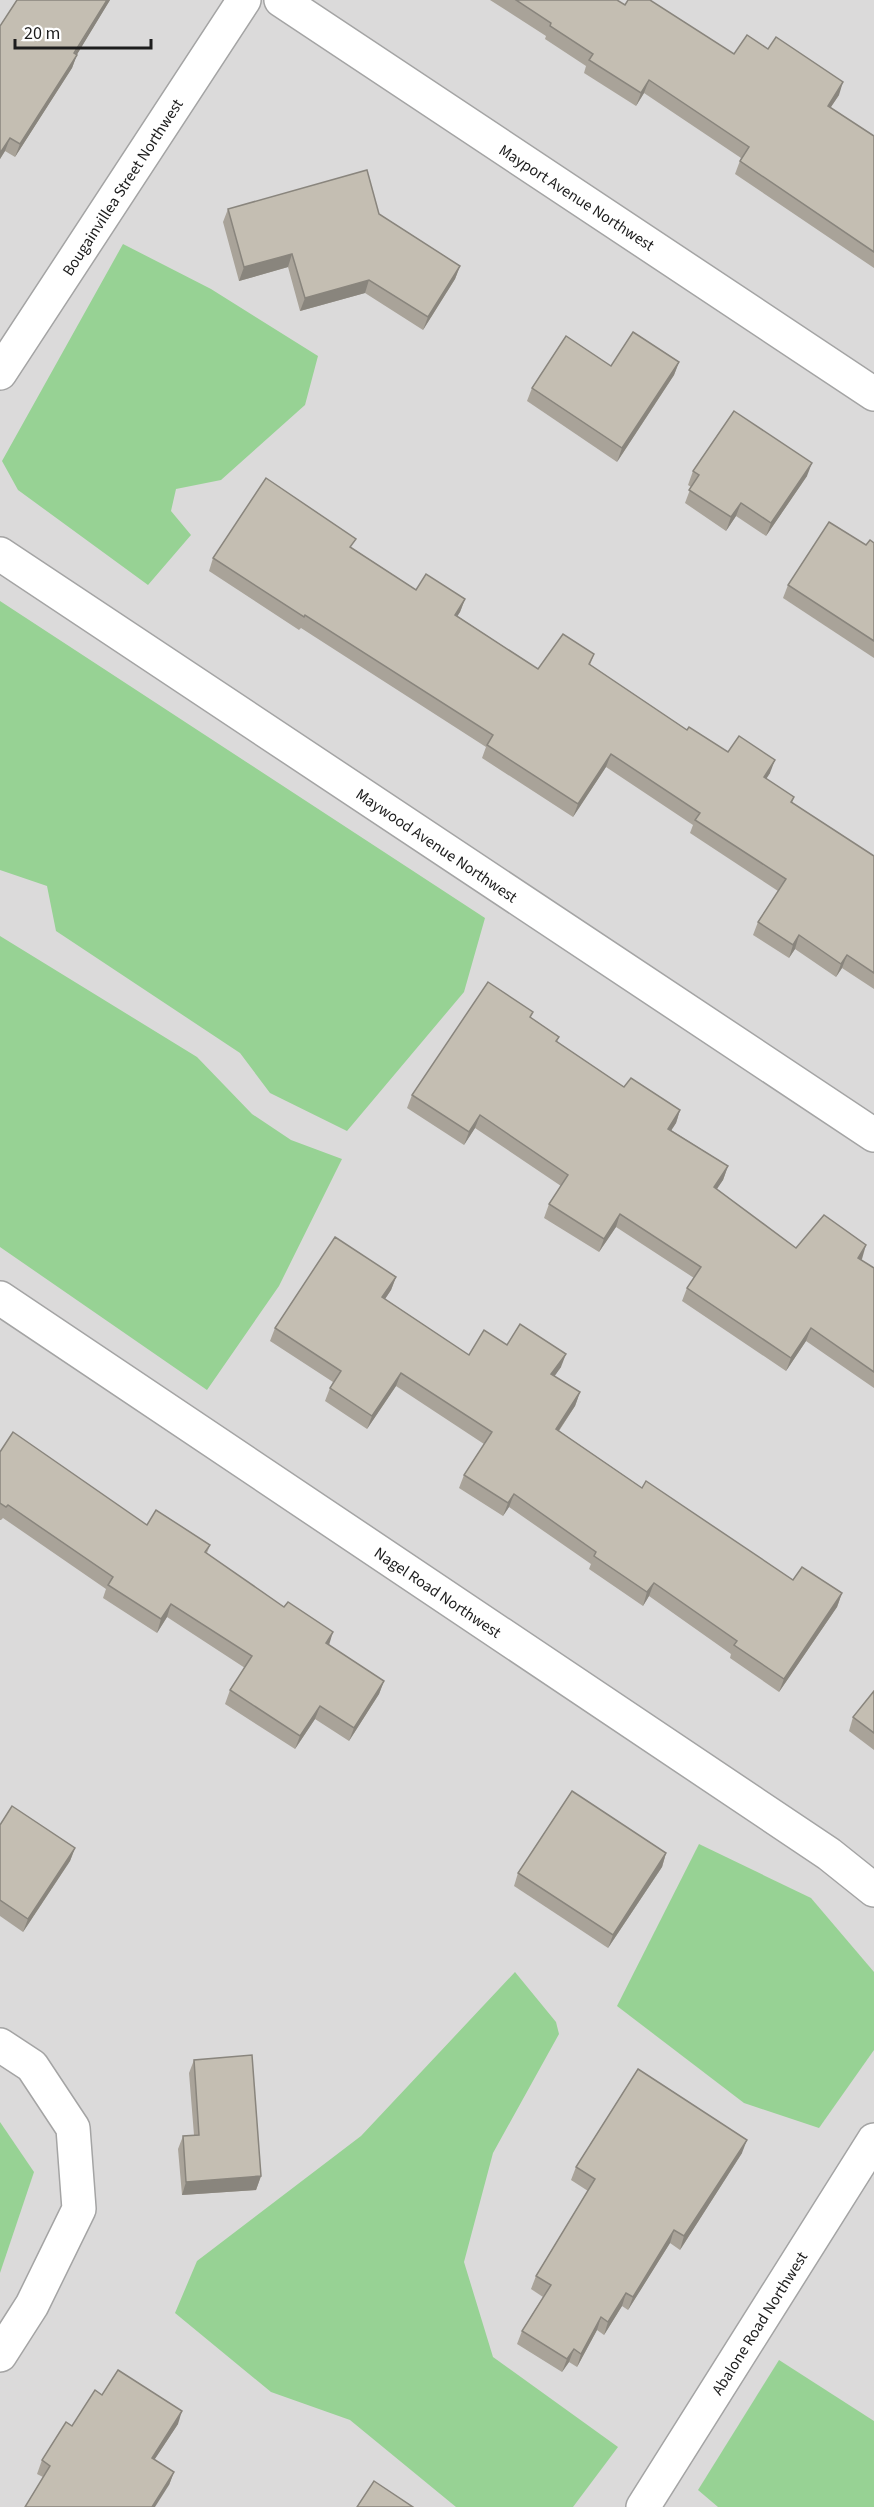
<svg xmlns="http://www.w3.org/2000/svg" width="874" height="2507" font-family="'Source Sans 3',sans-serif">
  <style>
    .residential { fill: #dbdada }
    .forest { fill: #97d294 }
    .lines { fill: none; stroke-linecap: round; stroke-linejoin: round }
    .minor-casing { stroke: #a4a4a4; stroke-width: 36 }
    .minor { stroke: #fff; stroke-width: 33 }
    .wall { fill: #a9a399 }
    .shaded-wall { fill: #89857d }
    .building { fill: #c4beb2; stroke: #89857d; stroke-width: 1.5 }
    .labels { text-anchor: middle; stroke-width: 4.5; stroke-linejoin: round; paint-order: stroke }
    .street-label { font-size: 16px; fill: #1d1d1d; stroke: #fff }
  </style>
  <rect width="100%" height="100%" fill="#efeee2"/>
  <rect class="residential" x="0" y="0" width="874" height="2507"/>
  <g class="forest">
    <polygon points="123,244 211,289 318,356 305,405 221,480 176,489 171,511 191,535 148,585 18,490 2,461"/>
    <polygon points="0,601 485,918 464,992 347,1131 270,1093 240,1053 56,931 47,886 0,870"/>
    <polygon points="0,936 197,1057 252,1114 291,1140 342,1159 279,1286 207,1390 0,1247"/>
    <polygon points="699,1844 811,1898 874,1972 874,2050 819,2128 744,2103 617,2006"/>
    <polygon points="515,1972 556,2022 559,2034 493,2153 464,2262 493,2357 618,2447 573,2507 456,2507 350,2420 271,2392 175,2313 197,2261 361,2136"/>
    <polygon points="0,2122 34,2172 0,2273"/>
    <polygon points="779,2360 874,2421 874,2507 718,2507 698,2490"/>
  </g>
  <g class="lines">
    <defs>
      <g id="minor">
        <polyline points="281,0 874,394"/>
        <polyline points="0,373 244,0"/>
        <polyline points="0,554 874,1135"/>
        <polyline points="0,1298 829,1854 874,1890"/>
        <polyline points="0,2045 32,2066 73,2128 79,2209 32,2305 0,2355"/>
        <polyline points="643,2507 874,2140"/>
      </g>
    </defs>
    <use href="#minor" class="minor-casing"/>
    <use href="#minor" class="minor"/>
  </g>
  <g class="wall">
    <polygon points="17,0 110,0 77,54 72,68 15,157 5,151 0,159 0,26"/>
    <polygon points="490,0 617,0 625,5 734,54 839,95 830,108 874,136 874,268 735,174 741,158 644,93 636,106 584,73 586,66 545,39 546,36"/>
    <polygon points="228,209 379,214 460,266 455,279 423,330 365,293 300,311 288,267 239,281 223,222"/>
    <polygon points="679,362 674,375 617,462 527,401 532,388 611,366"/>
    <polygon points="693,471 807,476 766,536 736,516 726,531 685,503 691,487 688,485"/>
    <polygon points="874,543 874,658 783,598 788,585 866,545"/>
    <polygon points="352,548 416,590 465,599 460,612 457,616 538,669 594,654 590,665 687,730 728,752 770,773 766,779 794,797 792,803 874,856 874,989 842,968 836,977 795,949 789,958 753,935 758,922 778,891 690,833 693,825 606,767 573,817 482,758 486,747 301,628 299,630 209,571 213,558"/>
    <polygon points="531,1018 559,1037 557,1042 624,1087 680,1110 676,1123 671,1130 728,1166 723,1180 716,1189 796,1248 861,1260 874,1268 874,1388 806,1341 786,1371 682,1301 687,1288 694,1278 616,1227 599,1252 544,1218 549,1204 561,1186 475,1128 464,1145 407,1108 412,1095"/>
    <polygon points="396,1277 391,1290 385,1299 469,1355 507,1345 561,1367 554,1376 580,1392 575,1406 559,1431 642,1488 793,1580 842,1593 837,1607 779,1692 730,1658 731,1654 649,1596 643,1606 589,1569 591,1564 509,1507 503,1516 459,1488 464,1475 484,1444 396,1386 367,1429 325,1401 330,1388 333,1382 270,1341 275,1328"/>
    <polygon points="0,1452 147,1525 210,1545 207,1553 329,1645 384,1681 379,1694 349,1741 315,1719 295,1749 225,1704 230,1690 245,1668 167,1617 157,1633 103,1598 106,1589 3,1518 1,1520 0,1520"/>
    <polygon points="874,1691 874,1750 849,1731 853,1717"/>
    <polygon points="0,1825 75,1848 70,1861 23,1932 0,1916"/>
    <polygon points="666,1853 662,1867 608,1948 514,1886 518,1873"/>
    <polygon points="194,2060 261,2176 256,2190 182,2195 178,2149 183,2136 194,2135 189,2073"/>
    <polygon points="742,2153 680,2250 670,2243 628,2310 622,2306 604,2335 597,2330 577,2367 569,2362 562,2372 517,2344 522,2331 543,2297 531,2289 536,2276 588,2191 571,2180 576,2167"/>
    <polygon points="102,2395 178,2424 154,2460 174,2472 169,2485 43,2477 37,2474 42,2460 72,2426"/>
  </g>
  <g class="shaded-wall">
    <polygon points="107,0 110,0 70,66 77,55 72,68 15,157 20,144"/>
    <polygon points="649,80 644,93 636,106 641,93"/>
    <polygon points="843,82 839,95 823,119 828,106"/>
    <polygon points="10,138 5,151 0,159 0,153"/>
    <polygon points="292,254 288,267 239,281 244,267"/>
    <polygon points="460,266 455,279 423,330 428,317"/>
    <polygon points="369,280 365,293 300,311 305,298"/>
    <polygon points="679,362 674,375 617,462 622,448"/>
    <polygon points="812,463 807,476 766,536 771,523"/>
    <polygon points="741,503 736,516 726,531 731,517"/>
    <polygon points="465,599 460,612 450,628 455,615"/>
    <polygon points="611,754 606,767 573,817 578,804"/>
    <polygon points="775,760 770,773 759,790 764,777"/>
    <polygon points="799,935 795,949 789,958 793,945"/>
    <polygon points="847,955 842,968 836,977 841,964"/>
    <polygon points="680,1110 676,1123 664,1142 668,1129"/>
    <polygon points="480,1115 475,1128 464,1145 469,1132"/>
    <polygon points="728,1166 723,1180 709,1201 714,1187"/>
    <polygon points="620,1214 616,1227 599,1252 604,1239"/>
    <polygon points="866,1245 862,1259 853,1271 858,1258"/>
    <polygon points="396,1277 391,1290 377,1311 382,1297"/>
    <polygon points="811,1328 806,1341 786,1371 791,1358"/>
    <polygon points="566,1354 561,1367 547,1387 551,1374"/>
    <polygon points="401,1373 396,1386 367,1429 372,1416"/>
    <polygon points="580,1392 575,1406 551,1442 556,1429"/>
    <polygon points="514,1494 509,1507 503,1516 508,1503"/>
    <polygon points="654,1583 649,1596 643,1606 647,1592"/>
    <polygon points="842,1593 837,1607 779,1692 784,1679"/>
    <polygon points="171,1604 167,1617 157,1633 161,1619"/>
    <polygon points="333,1632 329,1645 326,1643"/>
    <polygon points="384,1681 379,1694 349,1741 354,1728"/>
    <polygon points="320,1706 315,1719 295,1749 300,1736"/>
    <polygon points="75,1848 70,1861 23,1932 28,1919"/>
    <polygon points="666,1853 662,1867 608,1948 613,1935"/>
    <polygon points="747,2140 742,2153 680,2250 684,2236"/>
    <polygon points="261,2176 256,2190 182,2195 186,2182"/>
    <polygon points="674,2230 670,2243 628,2310 633,2297"/>
    <polygon points="626,2293 622,2306 604,2335 608,2322"/>
    <polygon points="601,2317 597,2330 577,2367 581,2354"/>
    <polygon points="574,2349 569,2362 562,2372 567,2359"/>
    <polygon points="182,2411 178,2424 147,2471 152,2458"/>
    <polygon points="174,2472 169,2485 155,2507 152,2507"/>
  </g>
  <g class="building">
    <polygon points="17,0 107,0 74,53 77,55 20,144 10,138 0,153 0,26"/>
    <polygon points="516,0 617,0 625,5 628,0 650,0 734,54 747,35 768,49 776,37 843,82 828,106 874,136 874,252 740,161 749,147 649,80 641,93 589,60 593,54 550,26 551,23"/>
    <polygon points="367,170 379,214 460,266 428,317 369,280 305,298 292,254 244,267 228,209"/>
    <polygon points="633,332 679,362 622,448 532,388 566,336 611,366"/>
    <polygon points="734,411 812,463 771,523 741,503 731,517 689,490 699,475 693,471"/>
    <polygon points="266,478 356,539 350,547 416,590 426,574 465,599 455,615 538,669 563,634 594,654 589,664 687,730 689,727 728,752 739,736 775,760 764,777 794,797 791,802 874,856 874,973 847,955 841,964 799,935 793,945 758,922 786,879 695,820 700,813 611,754 578,804 487,745 493,735 305,615 304,617 213,558"/>
    <polygon points="829,522 866,545 870,540 874,543 874,641 788,585"/>
    <polygon points="488,982 533,1012 530,1017 559,1037 556,1041 624,1087 631,1078 680,1110 668,1129 728,1166 714,1187 796,1248 824,1215 866,1245 858,1258 874,1268 874,1372 811,1328 791,1358 687,1288 701,1267 620,1214 604,1239 549,1204 568,1175 480,1115 469,1132 412,1095"/>
    <polygon points="335,1237 396,1277 382,1297 469,1355 484,1330 507,1345 520,1324 566,1354 551,1374 580,1392 556,1429 642,1488 646,1481 793,1580 802,1567 842,1593 784,1679 734,1645 737,1641 654,1583 647,1592 594,1556 596,1552 514,1494 508,1503 464,1475 492,1432 401,1373 372,1416 330,1388 341,1371 275,1328"/>
    <polygon points="13,1432 147,1525 156,1510 210,1545 205,1552 284,1607 288,1602 333,1632 326,1643 384,1681 354,1728 320,1706 300,1736 230,1690 252,1656 171,1604 161,1619 108,1585 113,1577 8,1505 6,1507 0,1503 0,1452"/>
    <polygon points="874,1691 874,1733 853,1717"/>
    <polygon points="572,1791 666,1853 613,1935 518,1873"/>
    <polygon points="12,1806 75,1848 28,1919 0,1900 0,1825"/>
    <polygon points="252,2055 261,2176 186,2182 183,2136 199,2135 194,2060"/>
    <polygon points="638,2069 747,2140 684,2236 674,2230 633,2297 626,2293 608,2322 601,2317 581,2354 574,2349 567,2359 522,2331 551,2285 536,2276 595,2179 576,2167"/>
    <polygon points="118,2370 182,2411 152,2458 174,2472 152,2507 25,2507 50,2466 42,2460 66,2422 72,2426 95,2390 102,2395"/>
    <polygon points="374,2481 413,2507 357,2507"/>
  </g>
  <g class="labels">
    <g class="street-label">
      <text transform="translate(122 187) rotate(-57)" y="6">Bougainvillea Street Northwest</text>
      <text transform="translate(577 197) rotate(33)" y="6">Mayport Avenue Northwest</text>
      <text transform="translate(437 845) rotate(34)" y="6">Maywood Avenue Northwest</text>
      <text transform="translate(438 1592) rotate(34)" y="6">Nagel Road Northwest</text>
      <text transform="translate(759 2323) rotate(-58)" y="6">Abalone Road Northwest</text>
    </g>
  </g>
  <path d="M15 39v9h136v-9" fill="none" stroke="#1d1d1d" stroke-width="3"/>
  <text x="24" y="39" font-size="18" fill="#1d1d1d" stroke="#ffffff" stroke-width="4.5" paint-order="stroke">20 m</text>
</svg>
